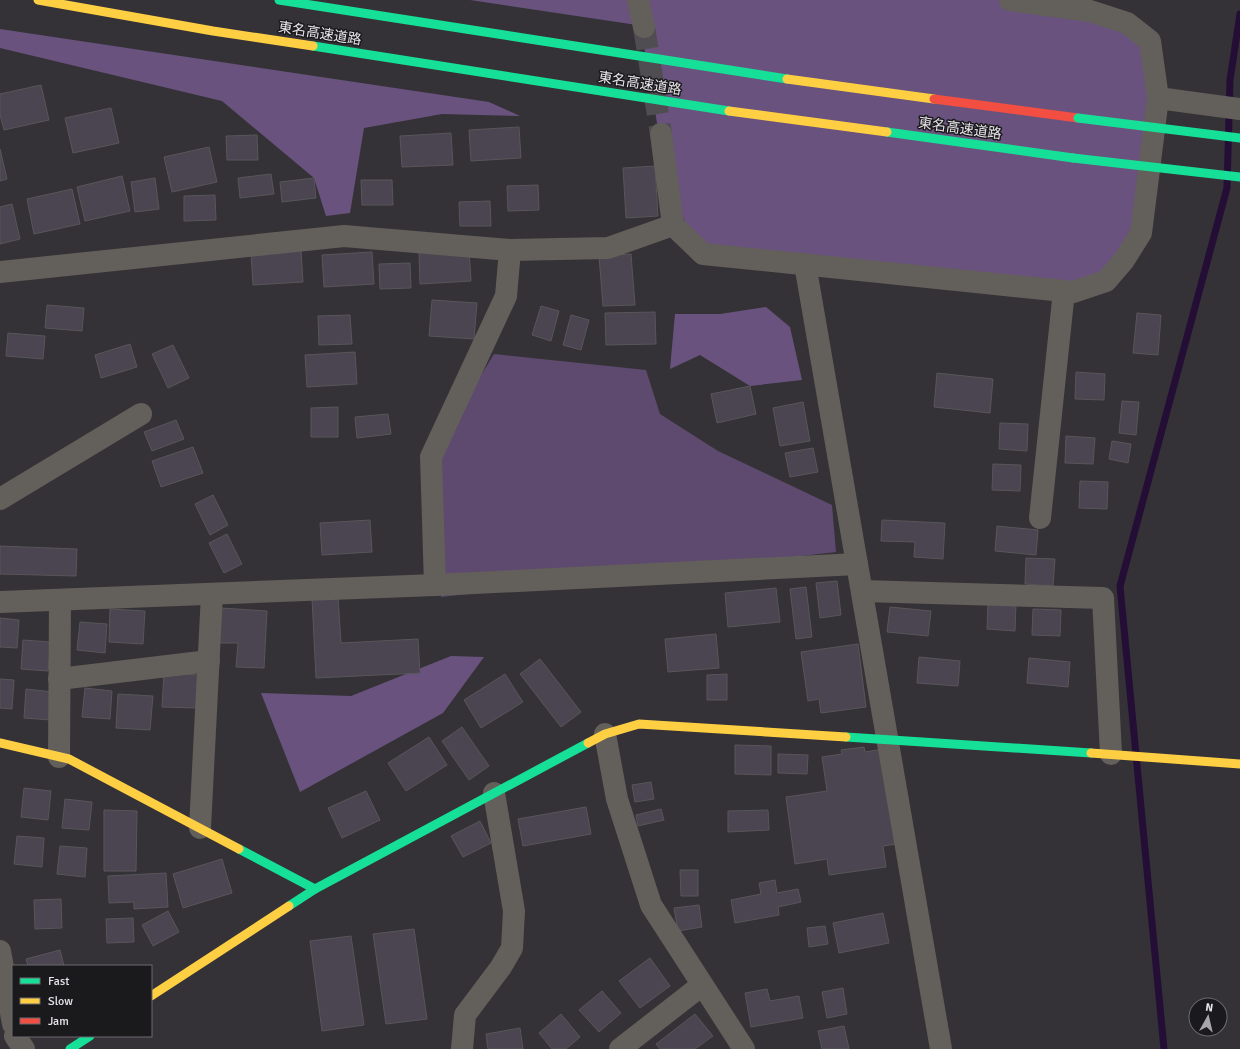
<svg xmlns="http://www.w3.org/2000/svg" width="1240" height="1049" font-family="Signika,'Noto Sans JP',sans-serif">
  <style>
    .green { fill: #5e4a6f }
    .forest { fill: #69537e }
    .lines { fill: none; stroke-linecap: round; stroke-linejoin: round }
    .stream { stroke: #250e36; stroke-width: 7 }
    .building { fill: #4a4550; stroke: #58565a }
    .street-tunnel { stroke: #4f4d51; stroke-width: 22; stroke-dasharray: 22 11; stroke-linecap: butt }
    .street { stroke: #635f5a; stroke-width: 22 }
    .fast { stroke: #16e098; stroke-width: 9 }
    .slow { stroke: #ffcf43; stroke-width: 9 }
    .jam { stroke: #f24e42; stroke-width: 9 }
    .fast-bridge { stroke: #16e098; stroke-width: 9 }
    .labels { text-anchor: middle; stroke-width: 3; stroke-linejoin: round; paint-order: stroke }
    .street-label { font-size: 14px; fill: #e8e5ea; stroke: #1a191c }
  </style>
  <rect width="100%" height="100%" fill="#343236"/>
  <polygon class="green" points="494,354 646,370 660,414 718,451 832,505 836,552 441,597 431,457"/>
  <g class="forest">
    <polygon points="470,0 628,0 637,25"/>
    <polygon points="636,0 1009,0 1127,23 1152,57 1141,233 1106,281 1073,292 703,254 669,193"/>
    <polygon points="0,29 489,102 520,116 442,114 364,128 350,213 326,216 314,178 222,101 0,48"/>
    <polygon points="766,307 790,327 802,380 750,386 700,355 670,369 675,314 720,314"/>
    <polygon points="451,656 484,657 443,713 300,792 261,693 351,696"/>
  </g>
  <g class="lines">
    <polyline class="stream" points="1164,1049 1120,586 1227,188 1230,80 1240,14"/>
  </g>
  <g class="building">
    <polygon points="41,85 49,120 4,130 0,115 0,94"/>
    <polygon points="111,108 119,143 73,153 65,118"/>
    <polygon points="519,127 521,158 471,161 469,130"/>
    <polygon points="451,133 453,165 402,167 400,136"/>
    <polygon points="257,135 258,160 227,160 226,136"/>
    <polygon points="209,147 217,182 172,192 164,157"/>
    <polygon points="0,149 7,179 0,181"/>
    <polygon points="655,166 658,216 626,218 623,168"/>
    <polygon points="271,174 274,194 240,198 238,178"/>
    <polygon points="122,176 130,211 85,221 77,187"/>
    <polygon points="155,178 159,209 135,212 131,182"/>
    <polygon points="314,178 316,198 282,202 280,182"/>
    <polygon points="361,180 392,180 393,205 362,205"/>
    <polygon points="538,185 539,210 508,211 507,186"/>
    <polygon points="72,189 80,224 34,234 27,199"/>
    <polygon points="215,195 216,220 184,221 184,196"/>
    <polygon points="490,201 491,226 460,226 459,202"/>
    <polygon points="12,204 20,239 0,244 0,207"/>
    <polygon points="469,249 471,281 420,284 419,252"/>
    <polygon points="301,250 303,282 253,285 251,253"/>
    <polygon points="372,252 374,284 324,287 322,255"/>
    <polygon points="631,254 635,305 603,306 599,256"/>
    <polygon points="410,263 411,288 380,289 379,264"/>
    <polygon points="432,300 477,303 474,339 429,336"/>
    <polygon points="47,305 84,308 82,331 45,328"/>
    <polygon points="541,306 559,311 551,341 532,335"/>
    <polygon points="655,312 656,344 606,345 605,313"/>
    <polygon points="1137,313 1161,315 1158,355 1133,353"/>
    <polygon points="350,315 352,344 319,345 318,316"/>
    <polygon points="571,315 589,320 581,350 563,345"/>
    <polygon points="8,333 45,336 43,359 6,356"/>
    <polygon points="130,344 137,367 101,378 95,355"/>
    <polygon points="173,345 189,378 168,388 152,354"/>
    <polygon points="355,352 357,384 307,387 305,355"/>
    <polygon points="1076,372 1105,374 1104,400 1075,399"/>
    <polygon points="937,373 993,379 990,413 934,407"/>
    <polygon points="750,386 756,414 717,423 711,394"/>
    <polygon points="1122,401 1139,402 1136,435 1119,433"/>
    <polygon points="803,402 810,441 780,446 773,408"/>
    <polygon points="338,407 338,437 311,437 311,408"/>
    <polygon points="388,414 391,434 357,438 355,417"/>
    <polygon points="176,420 184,439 152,451 144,432"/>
    <polygon points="1000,423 1028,424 1027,451 999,449"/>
    <polygon points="1066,436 1095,438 1093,464 1065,463"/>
    <polygon points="1112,441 1131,444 1128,463 1109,459"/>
    <polygon points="193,447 203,473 161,487 152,461"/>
    <polygon points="813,448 818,472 790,477 785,453"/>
    <polygon points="993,464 1021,465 1020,491 992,490"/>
    <polygon points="1080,481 1108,482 1107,509 1079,508"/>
    <polygon points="213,495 228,525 210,535 195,504"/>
    <polygon points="370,520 372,552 322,555 320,523"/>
    <polygon points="882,520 945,523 943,559 914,557 915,542 881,541"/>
    <polygon points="997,526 1038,530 1036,555 995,551"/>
    <polygon points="227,534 242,564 224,573 209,543"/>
    <polygon points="0,546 77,549 76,576 0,574"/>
    <polygon points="1026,558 1055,559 1053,586 1025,584"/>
    <polygon points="837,581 841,615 820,618 816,583"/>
    <polygon points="806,587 812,637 796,639 790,589"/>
    <polygon points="776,588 780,622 728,627 725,593"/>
    <polygon points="338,597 341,643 418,639 420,673 316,678 312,598"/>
    <polygon points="988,603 1016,604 1015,631 987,629"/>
    <polygon points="890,607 931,611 928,636 887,632"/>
    <polygon points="221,608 267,611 264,668 236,667 238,643 219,643"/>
    <polygon points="110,609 145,611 143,644 109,642"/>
    <polygon points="1033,609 1061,610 1060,636 1032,635"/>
    <polygon points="0,618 19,620 17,648 0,647"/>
    <polygon points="80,622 107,624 105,653 77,650"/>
    <polygon points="716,634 719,668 668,672 665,639"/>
    <polygon points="23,640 51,642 48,671 21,669"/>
    <polygon points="858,644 866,707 821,713 819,699 808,701 801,652"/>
    <polygon points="919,657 960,661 958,686 917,683"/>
    <polygon points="1029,658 1070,662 1068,687 1027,683"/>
    <polygon points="540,659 581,712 561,727 520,674"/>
    <polygon points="164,673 199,675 197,708 162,707"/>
    <polygon points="505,674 523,702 481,728 464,700"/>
    <polygon points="727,674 727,700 707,700 707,675"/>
    <polygon points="0,679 14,680 12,709 0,708"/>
    <polygon points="85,688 112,691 110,719 82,717"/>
    <polygon points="26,689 53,692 51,720 24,718"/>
    <polygon points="118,694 153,696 150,730 116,728"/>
    <polygon points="462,727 489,766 469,780 442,741"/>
    <polygon points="429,737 447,765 406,791 388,763"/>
    <polygon points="735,745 771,746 771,775 735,774"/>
    <polygon points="864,747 865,752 883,749 897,844 883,846 886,867 829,875 827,859 795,864 786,797 827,791 822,757 842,754 841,750"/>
    <polygon points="778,754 808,755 807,774 778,773"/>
    <polygon points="651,782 654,799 635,802 632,785"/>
    <polygon points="24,788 51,791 48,820 21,817"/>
    <polygon points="366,791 380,820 342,838 328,808"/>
    <polygon points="65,799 92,802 89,830 62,828"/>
    <polygon points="586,807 591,834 523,846 518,819"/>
    <polygon points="661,809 664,820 638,826 636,815"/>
    <polygon points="104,810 137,811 136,871 104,871"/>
    <polygon points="768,810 769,830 728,832 728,811"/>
    <polygon points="480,821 491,843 463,857 451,836"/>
    <polygon points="17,836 44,838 42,867 14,864"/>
    <polygon points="60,846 87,848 85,877 57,874"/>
    <polygon points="222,859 232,893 183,908 173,874"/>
    <polygon points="680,870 698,870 698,896 681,896"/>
    <polygon points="166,873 168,907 134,909 134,902 109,903 108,876"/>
    <polygon points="775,880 777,893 798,889 801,902 778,907 779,915 735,923 731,900 761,894 759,883"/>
    <polygon points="61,899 62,928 35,929 34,900"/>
    <polygon points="699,905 702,927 678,931 674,908"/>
    <polygon points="168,911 179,932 153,946 142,925"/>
    <polygon points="883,913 889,943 839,953 833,923"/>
    <polygon points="133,918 134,942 107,943 106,919"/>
    <polygon points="825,926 828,944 809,947 807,928"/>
    <polygon points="414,929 427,1019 386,1024 373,934"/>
    <polygon points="351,936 364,1025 322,1031 310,941"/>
    <polygon points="60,950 64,966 28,966 26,959"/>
    <polygon points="650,958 670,986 640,1008 619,981"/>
    <polygon points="843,988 847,1014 827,1018 822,992"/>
    <polygon points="767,989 770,1001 799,996 803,1018 751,1027 745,993"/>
    <polygon points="602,991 621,1013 599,1032 579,1010"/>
    <polygon points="561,1014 580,1037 566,1049 552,1049 539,1033"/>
    <polygon points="695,1014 713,1036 695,1049 660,1049 656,1044"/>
    <polygon points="844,1026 849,1049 822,1049 818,1031"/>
    <polygon points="520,1028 523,1049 488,1049 486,1034"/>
  </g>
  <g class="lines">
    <polyline class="street-tunnel" points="644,27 661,134"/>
    <g class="street">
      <polyline points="638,0 644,27"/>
      <polyline points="1158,98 1240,109"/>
      <polyline points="661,134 673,225 703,254 1073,292 1106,281 1124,260 1141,233 1158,98 1150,41 1127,23 1090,11 1010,0"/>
      <polyline points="805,264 941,1049"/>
      <polyline points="0,272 344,236 510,250 608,248 673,225"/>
      <polyline points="0,499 141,414"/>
      <polyline points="1040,518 1064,291"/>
      <polyline points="435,585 431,457 506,296 510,250"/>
      <polyline points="862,591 1103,598 1111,754"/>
      <polyline points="0,602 435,585 857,564"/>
      <polyline points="59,679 209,661"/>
      <polyline points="605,734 617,799 651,905 744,1049"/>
      <polyline points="59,757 60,600"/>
      <polyline points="200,828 212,594"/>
      <polyline points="0,951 13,1024"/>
      <polyline points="15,1036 24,1049"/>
      <polyline points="462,1049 465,1015 501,967 512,948 514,911 494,793"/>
      <polyline points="620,1049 702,985"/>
    </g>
    <g class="fast">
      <polyline points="279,0 787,79"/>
      <polyline points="313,46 729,111"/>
      <polyline points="887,132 1073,158"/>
      <polyline points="846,737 1091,753"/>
      <polyline points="239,849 315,889"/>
      <polyline points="289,906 315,889 588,743"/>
      <polyline points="70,1049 90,1036"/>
    </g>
    <g class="slow">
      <polyline points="38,0 213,31 313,46"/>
      <polyline points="787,79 934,99"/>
      <polyline points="729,111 887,132"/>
      <polyline points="0,743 69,759 239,849"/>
      <polyline points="588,743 605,734 639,724 846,737"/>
      <polyline points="1091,753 1240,764"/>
      <polyline points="151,996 289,906"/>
    </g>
    <polyline class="jam" points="934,99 1078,118"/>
    <g class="fast-bridge">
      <polyline points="1078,118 1240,138"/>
      <polyline points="1073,158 1240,177"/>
    </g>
  </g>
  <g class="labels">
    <g class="street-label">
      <text transform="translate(320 33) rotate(9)" y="5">東名高速道路</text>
      <text transform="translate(640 83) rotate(9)" y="5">東名高速道路</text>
      <text transform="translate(960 128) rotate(8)" y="5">東名高速道路</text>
    </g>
  </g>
  <rect x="12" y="965" width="140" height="72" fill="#1a191c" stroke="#6c6b6e"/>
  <rect x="20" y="978" width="20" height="6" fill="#16e098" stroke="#6c6b6e"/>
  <text x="48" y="985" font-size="12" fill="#e8e5ea">Fast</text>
  <rect x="20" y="998" width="20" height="6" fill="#ffcf43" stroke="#6c6b6e"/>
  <text x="48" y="1005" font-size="12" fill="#e8e5ea">Slow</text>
  <rect x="20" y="1018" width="20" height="6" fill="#f24e42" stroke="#6c6b6e"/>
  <text x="48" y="1025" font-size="12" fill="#e8e5ea">Jam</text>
  <g transform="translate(1208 1017) rotate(8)"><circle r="19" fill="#1a191c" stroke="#6c6b6e"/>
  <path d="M0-3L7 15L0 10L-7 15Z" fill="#a9a6ab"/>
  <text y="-6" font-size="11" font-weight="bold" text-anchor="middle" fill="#e8e5ea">N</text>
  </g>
</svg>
